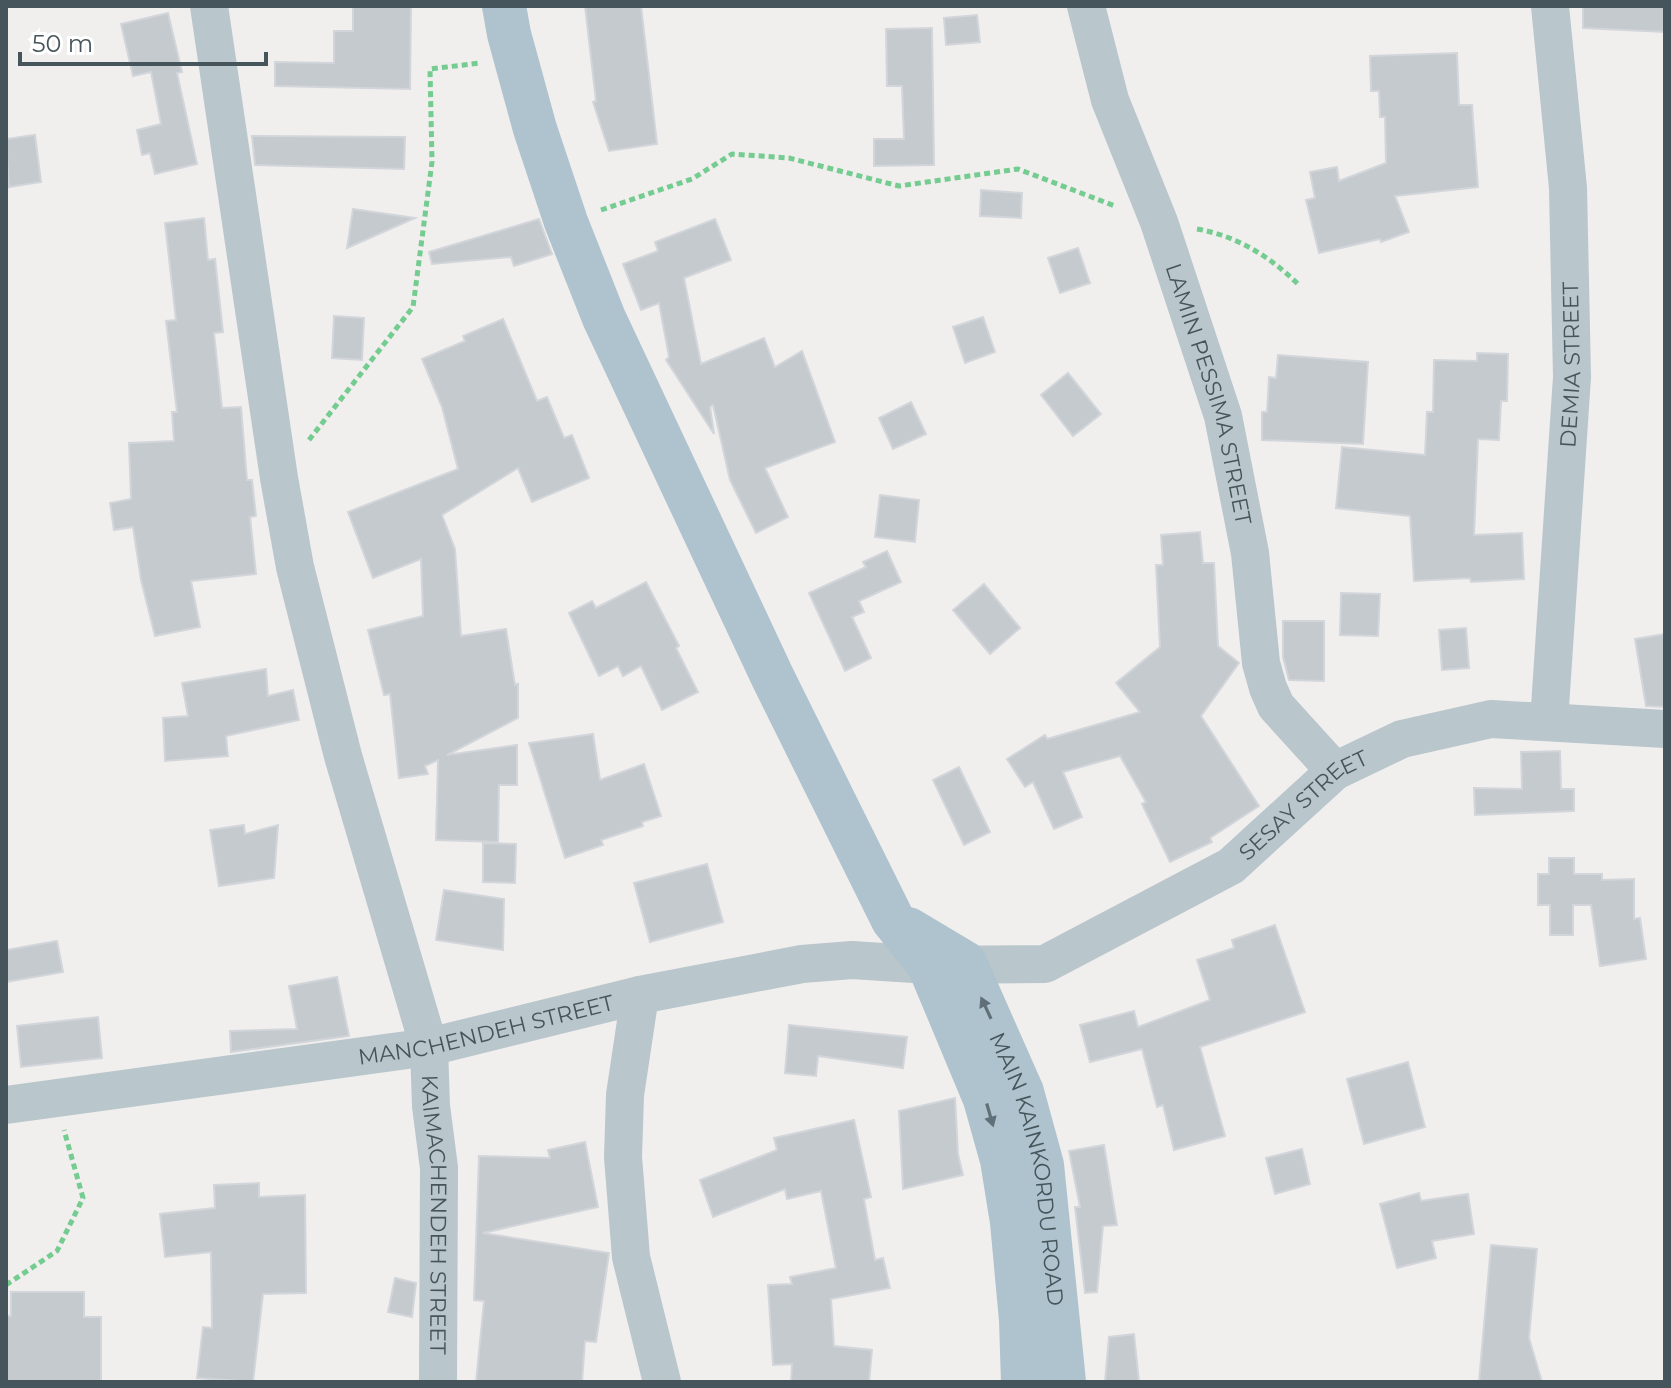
<svg xmlns="http://www.w3.org/2000/svg" width="1671" height="1388" font-family="Montserrat,sans-serif">
  <style>
    .building { fill: #c5cace; stroke: #d2d6da; stroke-width: 2 }
    .lines { fill: none; stroke-linecap: round; stroke-linejoin: round }
    .path { stroke: #74cc90; stroke-width: 5; stroke-dasharray: 6 4; stroke-linecap: butt }
    .street { stroke: #b9c6cb; stroke-width: 38 }
    .primary { stroke: #aec3cd; stroke-width: 44 }
    .oneway { fill: #607078 }
    .labels { text-anchor: middle; stroke-width: 8; stroke-linejoin: round; paint-order: stroke }
    .street-label { font-size: 22px; fill: #46555b; stroke: #fff }
  </style>
  <rect width="100%" height="100%" fill="#f1eeee"/>
  <g class="building">
    <polygon points="353,6 411,6 410,89 275,86 275,62 334,63 334,31 353,31"/>
    <polygon points="585,6 641,6 657,144 609,151 593,102 596,101"/>
    <polygon points="1583,6 1665,6 1665,32 1583,28"/>
    <polygon points="168,13 182,72 177,73 197,164 155,174 150,153 142,155 137,130 161,124 151,72 133,76 121,24"/>
    <polygon points="977,15 980,42 946,45 944,18"/>
    <polygon points="932,28 934,165 874,166 874,139 904,139 902,86 887,86 886,29"/>
    <polygon points="1457,53 1459,105 1472,105 1478,187 1395,196 1409,232 1381,242 1380,239 1319,253 1306,200 1315,198 1310,172 1337,167 1339,181 1386,163 1385,117 1380,117 1379,91 1371,91 1370,56"/>
    <polygon points="35,135 41,182 9,187 6,139"/>
    <polygon points="252,136 405,137 404,169 255,165"/>
    <polygon points="981,190 1022,193 1021,218 980,216"/>
    <polygon points="353,209 415,218 347,248"/>
    <polygon points="204,218 208,260 215,259 223,332 214,333 222,408 241,407 247,480 252,480 256,516 250,517 256,574 191,581 200,627 155,636 141,580 133,527 114,530 110,503 131,499 129,443 174,441 172,412 177,412 166,321 176,320 165,223"/>
    <polygon points="539,219 552,254 514,266 511,257 432,264 429,252"/>
    <polygon points="715,219 731,260 684,278 701,364 764,338 775,367 802,351 835,442 765,468 788,517 756,533 730,480 713,405 710,407 714,434 666,360 669,357 659,303 641,310 623,264 658,251 655,242"/>
    <polygon points="1078,248 1090,283 1060,293 1048,258"/>
    <polygon points="334,316 364,318 362,360 332,358"/>
    <polygon points="983,317 995,352 965,363 953,327"/>
    <polygon points="503,319 537,401 547,397 564,438 572,435 589,478 532,502 518,468 442,515 455,549 461,636 506,629 515,685 518,684 518,718 447,755 517,745 517,785 499,785 498,842 436,840 438,760 425,766 428,774 399,778 390,694 384,695 368,630 423,616 421,559 373,578 348,512 458,469 442,407 422,359 465,341 463,336"/>
    <polygon points="1477,353 1508,354 1507,401 1501,401 1499,440 1478,439 1474,535 1522,533 1524,579 1471,582 1470,578 1414,581 1410,516 1336,508 1342,447 1425,455 1427,412 1433,412 1434,360 1477,361"/>
    <polygon points="1278,355 1368,362 1363,444 1262,440 1262,412 1267,412 1269,377 1276,378"/>
    <polygon points="1068,373 1101,414 1073,436 1041,395"/>
    <polygon points="911,402 926,434 893,449 879,418"/>
    <polygon points="880,495 919,500 915,542 875,537"/>
    <polygon points="1200,532 1203,563 1214,563 1218,646 1239,663 1201,716 1259,806 1210,838 1212,842 1170,862 1142,804 1146,802 1120,756 1063,772 1082,817 1054,829 1033,782 1025,787 1007,759 1045,735 1047,739 1140,712 1116,683 1160,647 1156,565 1163,565 1161,535"/>
    <polygon points="887,551 901,582 859,601 864,612 852,617 871,658 845,671 809,593 866,567 863,562"/>
    <polygon points="646,582 679,646 676,648 698,692 662,710 641,666 623,676 618,666 599,676 569,613 592,601 596,608"/>
    <polygon points="984,584 1020,628 990,654 953,610"/>
    <polygon points="1341,593 1380,594 1378,636 1340,635"/>
    <polygon points="1283,621 1324,621 1324,681 1289,680 1283,657"/>
    <polygon points="1466,628 1469,668 1442,670 1439,630"/>
    <polygon points="1665,634 1665,707 1646,706 1635,639"/>
    <polygon points="266,669 268,696 293,690 299,720 226,736 228,756 165,761 163,718 188,716 182,683"/>
    <polygon points="593,734 600,780 644,764 661,816 642,822 643,826 601,840 603,845 565,858 529,743"/>
    <polygon points="1560,751 1561,789 1574,789 1574,811 1475,815 1474,788 1522,789 1521,752"/>
    <polygon points="959,767 990,832 964,845 933,780"/>
    <polygon points="244,825 245,834 278,825 274,878 219,886 210,830"/>
    <polygon points="483,843 516,844 515,883 483,882"/>
    <polygon points="1549,858 1574,858 1574,874 1602,874 1602,880 1634,879 1634,919 1640,918 1646,959 1600,966 1591,905 1573,905 1573,935 1550,935 1550,905 1538,905 1538,874 1549,874"/>
    <polygon points="707,864 723,922 650,942 634,883"/>
    <polygon points="444,890 504,899 503,950 436,940"/>
    <polygon points="1275,925 1305,1012 1200,1047 1225,1136 1174,1150 1163,1105 1157,1107 1142,1049 1090,1062 1080,1025 1134,1011 1138,1027 1210,1000 1197,960 1234,948 1232,940"/>
    <polygon points="57,941 63,972 6,982 6,950"/>
    <polygon points="337,977 349,1036 231,1052 230,1031 297,1029 289,986"/>
    <polygon points="98,1017 102,1058 21,1067 17,1026"/>
    <polygon points="789,1025 907,1037 903,1068 818,1056 816,1076 785,1073"/>
    <polygon points="1408,1062 1425,1127 1364,1144 1347,1079"/>
    <polygon points="955,1098 958,1154 963,1175 903,1189 899,1111"/>
    <polygon points="854,1120 871,1197 864,1199 875,1260 883,1258 890,1288 831,1299 834,1346 872,1350 869,1382 791,1382 792,1364 773,1365 768,1285 792,1284 790,1277 836,1268 821,1191 787,1199 785,1189 713,1217 700,1180 777,1150 774,1138"/>
    <polygon points="585,1142 598,1207 483,1233 609,1253 596,1342 585,1341 582,1382 476,1382 484,1301 474,1300 479,1156 550,1158 548,1150"/>
    <polygon points="1104,1145 1117,1225 1103,1226 1097,1292 1085,1293 1075,1207 1080,1207 1069,1151"/>
    <polygon points="1302,1149 1310,1184 1275,1194 1266,1158"/>
    <polygon points="259,1183 259,1197 305,1195 306,1293 263,1294 253,1382 197,1378 203,1327 212,1328 211,1252 165,1257 160,1214 215,1208 214,1185"/>
    <polygon points="1419,1193 1421,1201 1468,1194 1474,1234 1432,1241 1436,1258 1397,1268 1380,1204"/>
    <polygon points="1491,1245 1537,1249 1529,1338 1542,1382 1479,1382"/>
    <polygon points="395,1278 416,1283 412,1317 388,1312"/>
    <polygon points="11,1292 84,1292 84,1317 101,1317 101,1382 6,1382 6,1316 11,1316"/>
    <polygon points="1134,1334 1139,1382 1105,1382 1109,1337"/>
  </g>
  <g class="lines">
    <g class="path">
      <polyline points="601,210 692,179 732,154 789,158 899,186 1018,169 1115,206"/>
      <path d="M1197,229C1237,236 1269,256 1298,284"/>
      <polyline points="309,440 413,307 432,162 430,69 480,63"/>
      <polyline points="6,1285 57,1251 83,1198 64,1130"/>
    </g>
    <g class="street">
      <path id="s1" d="M209,6L279,478L295,567L343,756L429,1047L431,1106L439,1168L438,1382"/>
      <path id="s2" d="M1086,6L1110,100L1159,222L1223,416L1250,553L1261,663L1268,688L1276,706L1335,771"/>
      <path id="s3" d="M1549,722L1572,377L1568,188L1550,6"/>
      <polyline points="640,995 625,1095 623,1157 631,1257 662,1382"/>
      <path id="s4" d="M6,1105L429,1047L640,995L802,964L852,960L929,965L1045,964L1231,866L1335,771L1402,739L1491,719L1665,729"/>
    </g>
    <g class="primary">
      <polyline points="504,6 509,34 535,129 566,222 604,318 773,678 893,920 929,965 985,1099 1002,1160 1012,1222 1021,1320 1023,1382"/>
      <path id="s5" d="M908,929L965,963L1022,1092L1042,1165L1064,1382"/>
    </g>
  </g>
  <defs><path id="oneway-solid" d="M-6-.8H1V-3.2L6.5 0L1 3.2V.8H-6Z" transform="scale(2)"/></defs>
  <g class="oneway">
    <use href="#oneway-solid" transform="translate(986 1008) rotate(-115)"/>
    <use href="#oneway-solid" transform="translate(990 1115) rotate(74)"/>
  </g>
  <g class="labels">
    <g class="street-label">
      <text dy="8" stroke="none"><textPath href="#s3" startOffset="358">DEMIA STREET</textPath></text>
      <text dy="8" stroke="none"><textPath href="#s2" startOffset="408">LAMIN PESSIMA STREET</textPath></text>
      <text dy="8" stroke="none"><textPath href="#s4" startOffset="1358">SESAY STREET</textPath></text>
      <text dy="8" stroke="none"><textPath href="#s4" startOffset="486">MANCHENDEH STREET</textPath></text>
      <text dy="8" stroke="none"><textPath href="#s5" startOffset="284">MAIN KAINKORDU ROAD</textPath></text>
      <text dy="8" stroke="none"><textPath href="#s1" startOffset="1234">KAIMACHENDEH STREET</textPath></text>
    </g>
  </g>
  <rect width="1671" height="1388" fill="none" stroke="#46555b" stroke-width="16"/>
  <path d="M20 52v12h246v-12" fill="none" stroke="#46555b" stroke-width="4"/>
  <text x="32" y="52" font-size="24" fill="#46555b" stroke="#ffffff" stroke-width="6" paint-order="stroke">50 m</text>
</svg>
